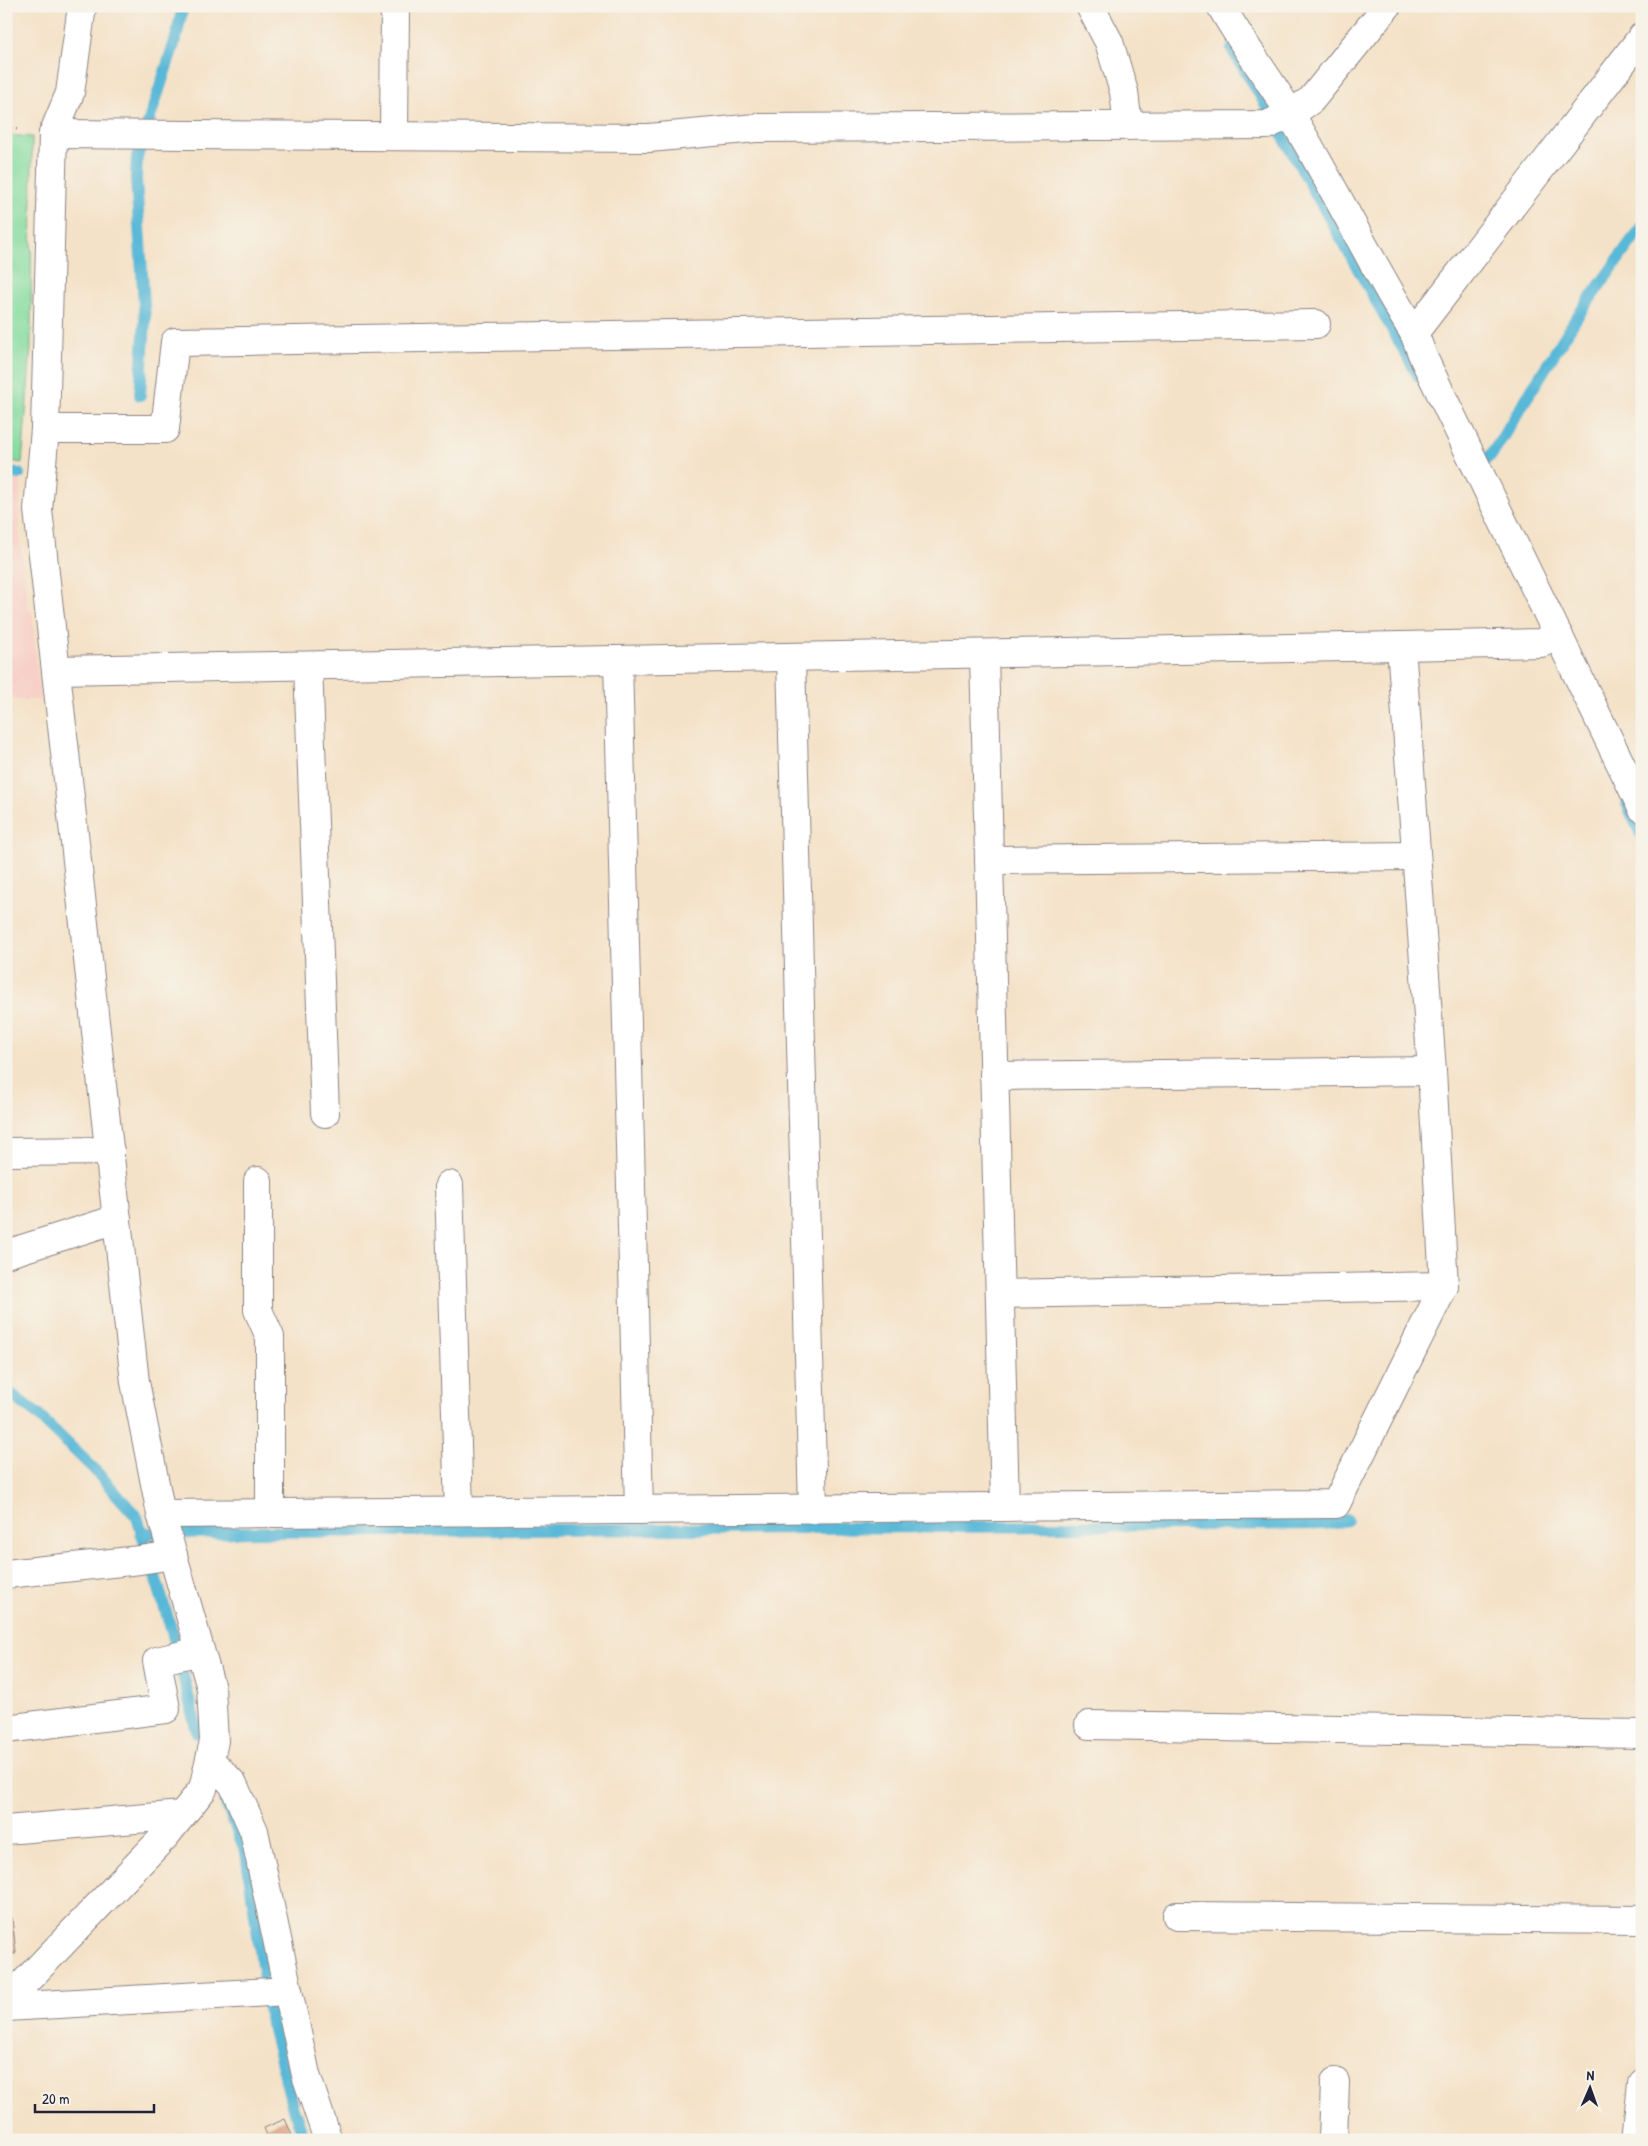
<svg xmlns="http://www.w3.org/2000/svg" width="1648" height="2146" font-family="'Patrick Hand',sans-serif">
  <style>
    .built { fill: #f7d1c8 }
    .green { fill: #84db9f; stroke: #537e6d }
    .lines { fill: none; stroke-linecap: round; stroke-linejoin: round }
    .stream { stroke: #58b8d7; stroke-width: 12 }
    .building { fill: #d79e7f }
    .minor-casing { stroke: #8b8282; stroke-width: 30 }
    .tertiary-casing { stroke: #8b8282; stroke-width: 30 }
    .path { stroke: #8b8282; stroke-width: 3; stroke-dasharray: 1 4; stroke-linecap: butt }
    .minor { stroke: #fff; stroke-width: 28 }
    .tertiary { stroke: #fff; stroke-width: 28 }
  </style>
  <rect width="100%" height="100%" fill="#f7f3e8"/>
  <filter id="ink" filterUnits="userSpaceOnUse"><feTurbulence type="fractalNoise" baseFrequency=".02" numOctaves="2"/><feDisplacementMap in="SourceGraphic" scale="10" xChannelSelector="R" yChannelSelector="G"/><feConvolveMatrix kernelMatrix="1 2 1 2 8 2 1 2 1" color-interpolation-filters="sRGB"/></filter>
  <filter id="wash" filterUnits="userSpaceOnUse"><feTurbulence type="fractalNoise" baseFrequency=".0096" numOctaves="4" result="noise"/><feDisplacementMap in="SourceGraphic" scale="20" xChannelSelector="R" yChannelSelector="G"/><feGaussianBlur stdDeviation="1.12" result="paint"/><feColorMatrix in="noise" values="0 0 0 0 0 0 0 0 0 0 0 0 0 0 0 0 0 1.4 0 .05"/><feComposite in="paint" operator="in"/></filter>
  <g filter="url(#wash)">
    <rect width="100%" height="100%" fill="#f4e2c8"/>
    <polygon class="built" points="6,475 21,478 19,532 28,609 32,611 40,700 6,700"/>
    <polygon class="green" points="6,135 32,137 31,348 22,463 6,460"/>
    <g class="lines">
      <g class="stream">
        <polyline points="1232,49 1263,100 1419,377"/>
        <polyline points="140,395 145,320 136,179 137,157 176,38 183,6"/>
        <polyline points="1483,462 1492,454 1577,317 1642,226"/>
        <polyline points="6,472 19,474"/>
        <polyline points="1627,804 1642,836"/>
        <polyline points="6,1390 37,1414 94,1469 137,1517 173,1635 197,1732"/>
        <polyline points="141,1533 1323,1524 1347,1520"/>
        <polyline points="225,1801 246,1852 269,2014 293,2108 305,2140"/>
      </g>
    </g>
    <g id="blocks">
      <g class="building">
        <polygon points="12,1918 16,1953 6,1954 6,1919"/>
        <polygon points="285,2119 294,2140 269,2140 264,2128"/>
      </g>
    </g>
  </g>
  <g filter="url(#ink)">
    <use href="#blocks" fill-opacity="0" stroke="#8b8282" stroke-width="1"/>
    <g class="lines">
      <defs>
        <g id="minor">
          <polyline points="1090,6 1109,42 1124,92 1128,126"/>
          <path d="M1221,6C1242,44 1269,78 1291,115C1334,187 1370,262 1414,333L1642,37"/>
          <polyline points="53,134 649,138 756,128 1267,125 1290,114 1311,100 1387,6"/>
          <polyline points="394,136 395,6"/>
          <polyline points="1414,333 1424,359 1642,808"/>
          <polyline points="45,429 165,429 175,342 1316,324"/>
          <polyline points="1401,646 1541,643 1559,636"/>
          <polyline points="984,654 1005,1507"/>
          <polyline points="791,658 813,1509"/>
          <polyline points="618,660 639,1510"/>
          <polyline points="308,666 325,1113"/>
          <polyline points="56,670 1401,646 1432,1071 1444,1286 1336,1504 161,1514"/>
          <polyline points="989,860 1416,856"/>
          <polyline points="994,1076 1432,1071"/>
          <polyline points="6,1152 110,1151"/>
          <polyline points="258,1181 258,1310 270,1337 270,1513"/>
          <polyline points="449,1185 459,1511"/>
          <polyline points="6,1254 117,1219"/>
          <polyline points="1000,1294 1444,1286"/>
          <polyline points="6,1574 140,1560 173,1555"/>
          <polyline points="1089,1725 1642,1734"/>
          <polyline points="6,1729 166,1709 157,1661 200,1651"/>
          <polyline points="210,1760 233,1784 254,1831 306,2075 328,2140"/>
          <polyline points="6,1830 182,1815"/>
          <polyline points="1177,1916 1642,1920"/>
          <polyline points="6,2002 166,1835 203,1789 214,1741 211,1688 161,1514 135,1382 38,510 45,429 53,134 70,93 82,6"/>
          <polyline points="6,2007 288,1991"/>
          <polyline points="1333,2140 1335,2082"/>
        </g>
        <polyline id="tertiary" points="1636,2140 1642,2083"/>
      </defs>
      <use href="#minor" class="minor-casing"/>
      <use href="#tertiary" class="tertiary-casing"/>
      <polyline class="path" points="6,128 18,129"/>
      <use href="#minor" class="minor"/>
      <use href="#tertiary" class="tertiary"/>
    </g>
  </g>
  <rect width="1648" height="2146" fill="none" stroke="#f7f3e8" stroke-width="25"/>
  <g transform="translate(1590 2088) rotate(2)" stroke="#f7f3e8" stroke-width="4" paint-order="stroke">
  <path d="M0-4L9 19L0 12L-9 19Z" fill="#22223b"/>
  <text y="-8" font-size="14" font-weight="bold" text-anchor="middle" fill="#22223b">N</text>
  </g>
  <path d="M35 2104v8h119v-8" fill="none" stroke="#22223b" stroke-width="2.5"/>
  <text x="42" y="2104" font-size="15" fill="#22223b" stroke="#f7f3e8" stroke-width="4" paint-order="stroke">20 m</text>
</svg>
